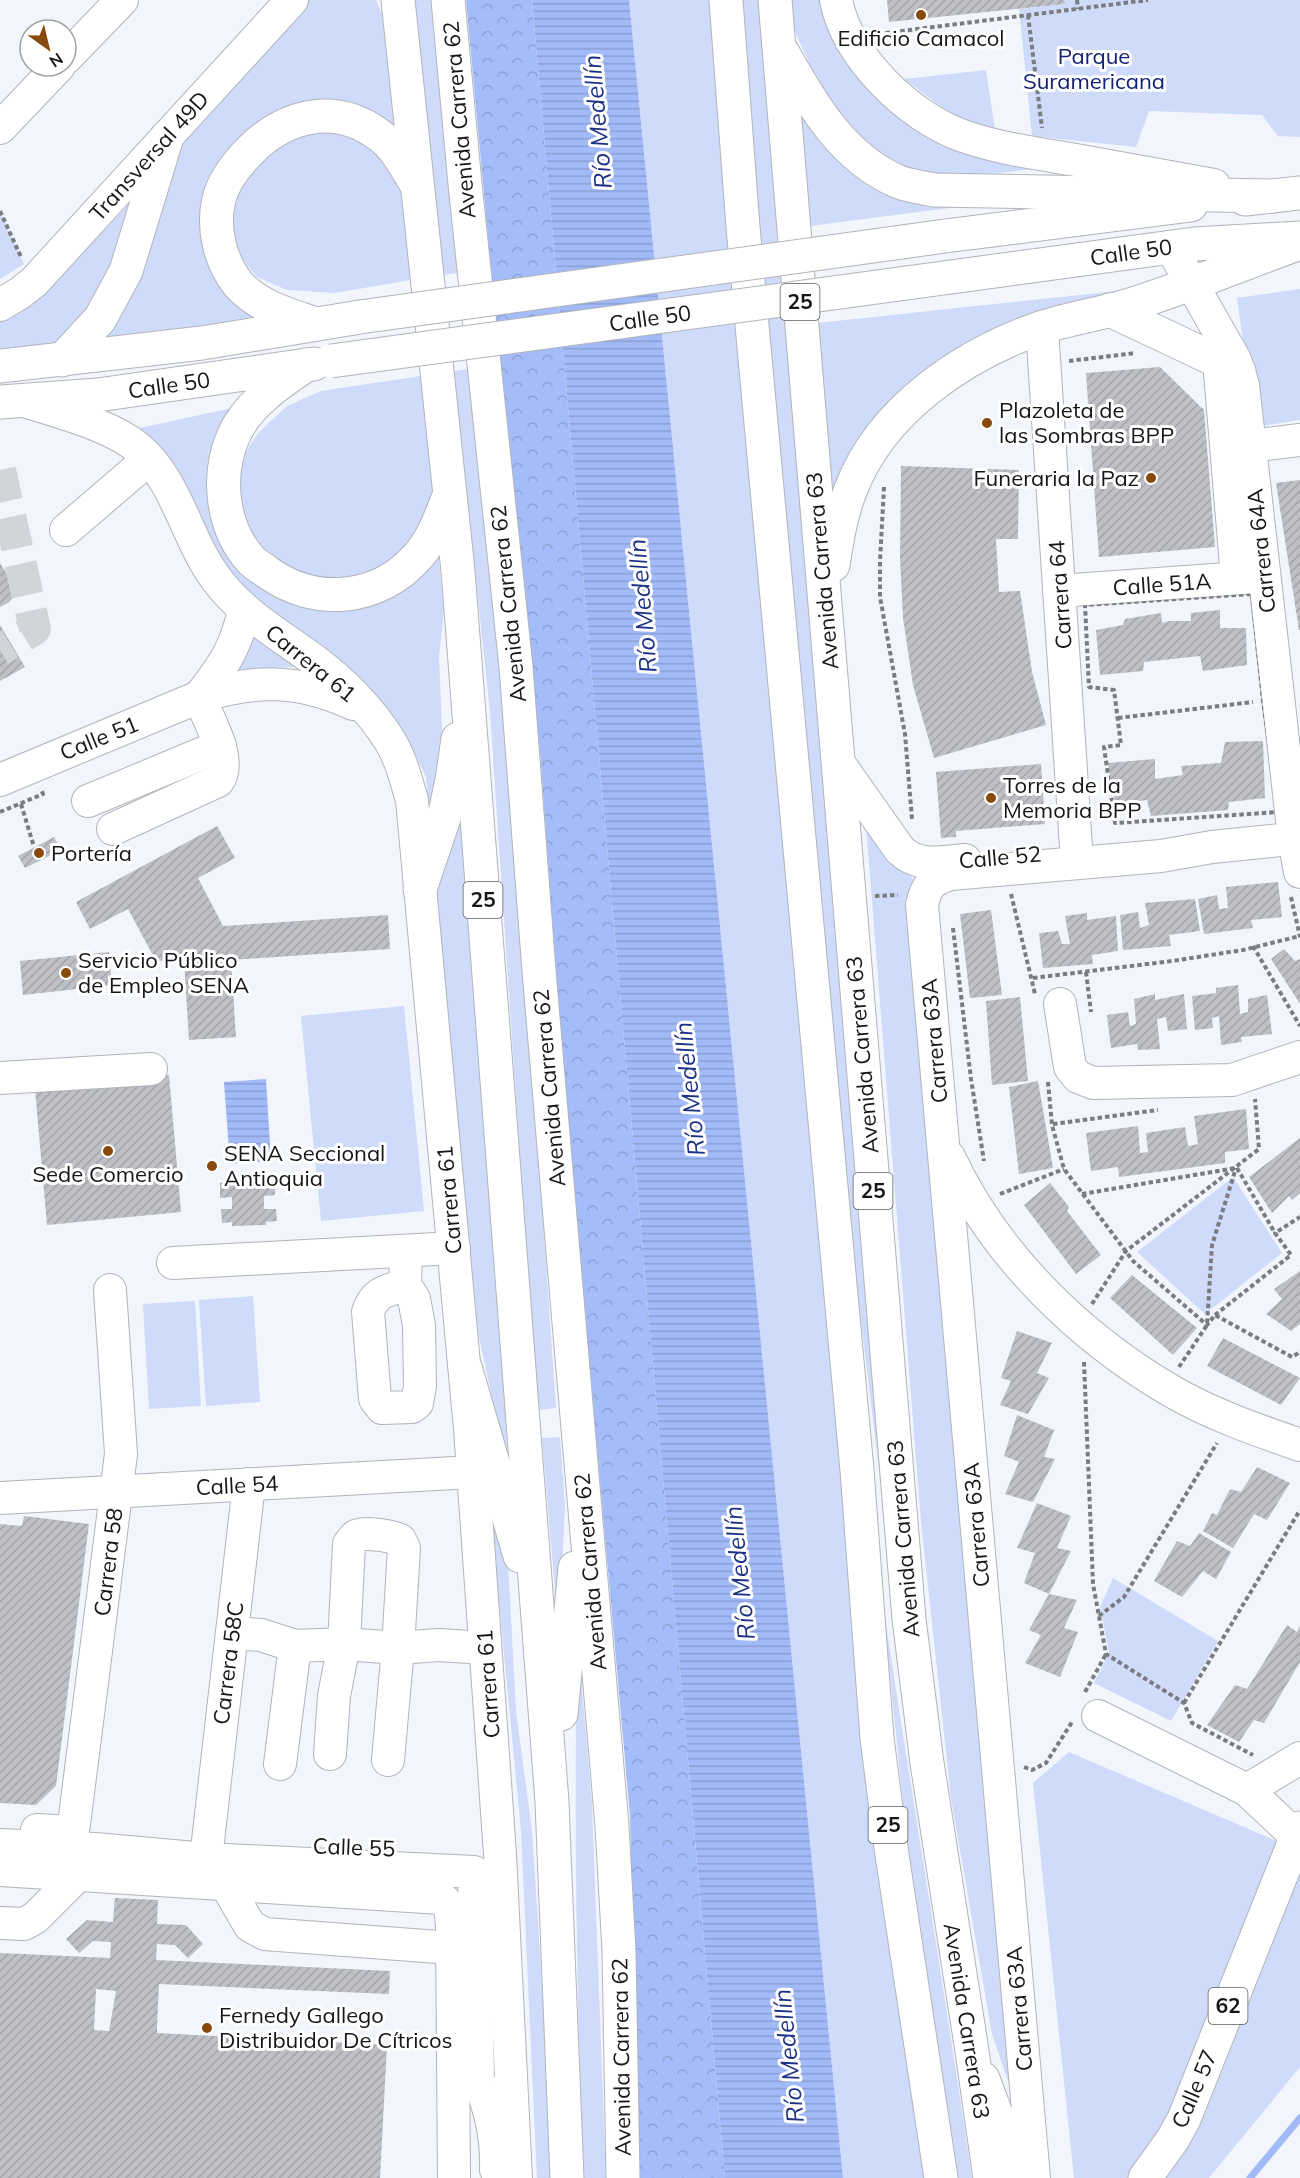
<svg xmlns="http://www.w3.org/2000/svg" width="1300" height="2178" font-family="Mulish,sans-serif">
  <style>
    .green { fill: #cfdbfa }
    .forest { fill: url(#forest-crowns) }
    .water { fill: url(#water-rules) }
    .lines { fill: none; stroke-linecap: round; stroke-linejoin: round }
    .stream { stroke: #a2baf8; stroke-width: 7 }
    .building { fill: url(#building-hatch); fill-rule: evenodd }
    .minor-tunnel { stroke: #d1d4d9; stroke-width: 32; stroke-dasharray: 32 16; stroke-linecap: butt }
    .minor-casing { stroke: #b1b4ba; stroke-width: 34 }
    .major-casing { stroke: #b1b4ba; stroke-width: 35 }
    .highway-casing { stroke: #b1b4ba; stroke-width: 35 }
    .path { stroke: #7a7c80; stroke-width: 4; stroke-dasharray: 4.5 3; stroke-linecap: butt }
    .minor { stroke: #fff; stroke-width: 32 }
    .major { stroke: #fff; stroke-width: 33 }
    .highway { stroke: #fff; stroke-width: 33 }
    .major-bridge-casing { stroke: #b1b4ba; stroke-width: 35; stroke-linecap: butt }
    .major-bridge { stroke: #fff; stroke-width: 33 }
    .poi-dot { fill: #884a0c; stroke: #fff; stroke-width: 2 }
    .labels { text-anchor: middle; stroke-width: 6; stroke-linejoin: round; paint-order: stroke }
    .shield { fill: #fff; stroke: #5b5c5d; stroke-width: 1.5 }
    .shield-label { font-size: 21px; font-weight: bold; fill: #151618 }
    .poi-label { font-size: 22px; fill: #151618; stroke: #fff; text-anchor: start }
    .park-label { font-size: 22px; fill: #122075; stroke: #fff }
    .street-label { font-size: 22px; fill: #151618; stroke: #fff }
    .water-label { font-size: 24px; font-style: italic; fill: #1d3186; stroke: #fff }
  </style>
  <defs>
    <pattern id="forest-crowns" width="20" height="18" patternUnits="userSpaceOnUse" patternTransform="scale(1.5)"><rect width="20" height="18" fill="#a4bcfa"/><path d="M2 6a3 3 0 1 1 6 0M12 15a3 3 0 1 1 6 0" fill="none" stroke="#8ca1d6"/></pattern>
    <pattern id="water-rules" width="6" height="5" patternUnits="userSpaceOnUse" patternTransform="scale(1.5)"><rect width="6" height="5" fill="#a2baf8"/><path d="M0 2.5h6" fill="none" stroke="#8b9fd4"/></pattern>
    <pattern id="building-hatch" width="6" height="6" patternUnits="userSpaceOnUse" patternTransform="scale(1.5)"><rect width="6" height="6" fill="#bec0c6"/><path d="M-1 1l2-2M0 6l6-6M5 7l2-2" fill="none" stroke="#a2a4a9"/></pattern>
  </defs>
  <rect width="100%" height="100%" fill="#f2f5fb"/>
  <g class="green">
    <polygon points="307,0 376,0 387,26 402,147 340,104 215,175 258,320 98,341 181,134"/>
    <polygon points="415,0 432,0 457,273 442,275"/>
    <polygon points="629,0 717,0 895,1966 924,2178 843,2178"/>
    <polygon points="740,0 766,0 884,1511 835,1107"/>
    <polygon points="791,0 827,0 864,74 1041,168 960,178 905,171 852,131 819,85 793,27"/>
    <polygon points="1064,0 1300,0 1300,137 1278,136 1262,115 1149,111 1136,147 1032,136 1019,9 1064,4"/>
    <polygon points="986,70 995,130 951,114 904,79"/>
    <polygon points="790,86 858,171 1036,197 802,227"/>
    <polygon points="335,127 367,141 406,188 416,279 335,293 287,290 257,277 236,252 229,212 246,175 275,146 303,130"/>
    <polygon points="131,202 102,293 59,347 0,353 0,316 44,294"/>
    <polygon points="0,211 24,264 0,279"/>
    <polygon points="1300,289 1300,420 1255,427 1237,298"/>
    <polygon points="1127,290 913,382 869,424 854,448 828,556 808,324"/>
    <polygon points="469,369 511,759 556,1408 537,1410 490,712 454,371"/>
    <polygon points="427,375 439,496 400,561 330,587 274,567 243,521 235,486 241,459 258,433 287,406 321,391"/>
    <polygon points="237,407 211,471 294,601 438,551 444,610 439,656 442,729 440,791 431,835 426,777 412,748 383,712 234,586 168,458 140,428"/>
    <polygon points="248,626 294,667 232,670"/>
    <polygon points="460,796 502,1346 508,1472 463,1262 429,915"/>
    <polygon points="866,825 914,880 945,1276 1024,2128 992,2034 951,1798 921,1522"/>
    <polygon points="404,1006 424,1211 321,1221 301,1016"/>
    <polygon points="1233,1177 1282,1253 1205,1314 1137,1252"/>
    <polygon points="253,1296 260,1402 206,1406 199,1300"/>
    <polygon points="195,1301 201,1406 149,1409 143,1304"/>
    <polygon points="560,1437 565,1505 559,1637 542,1438"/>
    <polygon points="487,1476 508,1561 516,1711 532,1831 549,2093 552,2178 537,2178 521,1831"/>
    <polygon points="1113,1578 1218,1641 1171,1721 1094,1683 1109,1653 1100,1607"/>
    <path d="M883,1605C912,1796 944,1987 972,2178H955L906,1834Z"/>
    <path d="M577,1629L592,1805L606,2178H584C576,1995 574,1812 577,1629Z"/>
    <polygon points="1069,1752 1300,1851 1300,2067 1209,2178 1074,2178 1033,1783"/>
  </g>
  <polygon class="forest" points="466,0 532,0 725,2178 638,2178 630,1816 562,1055 540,752 500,367"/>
  <g class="water">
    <polygon points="532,0 629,0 843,2178 725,2178"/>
    <polygon points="266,1079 271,1161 230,1164 224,1082"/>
  </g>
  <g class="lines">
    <polyline class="stream" points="1250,2178 1300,2118"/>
  </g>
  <g class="building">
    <polygon points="887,0 1064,0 1065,4 889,22"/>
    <polygon points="1160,367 1204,410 1215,547 1099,557 1086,373"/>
    <polygon points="901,466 1019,470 1018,539 996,539 999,592 1020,591 1032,672 1046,725 934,758 913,685 903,618 900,558"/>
    <polygon points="1300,480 1300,630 1299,630 1276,483"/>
    <polygon points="0,563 12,582 14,591 13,598 8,603 0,607"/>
    <polygon points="1220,610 1220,628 1246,628 1247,665 1203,671 1200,656 1144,662 1143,671 1100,675 1096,630 1123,625 1125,619 1161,613 1162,623 1169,621 1191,621 1191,613"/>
    <polygon points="0,625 25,667 0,681"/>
    <polygon points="1263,741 1265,798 1229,802 1228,810 1151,816 1147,800 1115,804 1108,763 1155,759 1155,779 1183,775 1181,766 1221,763 1225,742"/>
    <polygon points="1041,764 1045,824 956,831 956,837 941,838 936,772"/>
    <polygon points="217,826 235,858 198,878 223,926 388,915 390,949 231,960 236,1037 189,1040 184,960 156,961 128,909 90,929 76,902"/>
    <polygon points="54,837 61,850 25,868 18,856"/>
    <polygon points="1278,882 1282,917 1251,920 1253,928 1204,934 1198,899 1217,895 1219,909 1228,908 1226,887"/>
    <polygon points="1195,899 1200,931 1169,935 1171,946 1123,950 1120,915 1138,912 1140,928 1149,925 1145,903"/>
    <polygon points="991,910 1002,995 970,998 960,914"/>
    <polygon points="1087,913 1087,920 1116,916 1118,951 1092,955 1093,964 1043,968 1039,933 1058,931 1062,944 1070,944 1065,916"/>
    <polygon points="1284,949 1295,961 1300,959 1300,1004 1271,959"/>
    <polygon points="109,952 112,985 23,995 20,961"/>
    <polygon points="1238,985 1240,1014 1248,1012 1248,999 1267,995 1272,1034 1241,1037 1242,1042 1221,1045 1219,1016 1212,1018 1213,1028 1195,1030 1192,996 1216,993 1216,988"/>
    <polygon points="1155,994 1155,1000 1184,994 1187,1029 1168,1031 1166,1017 1157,1019 1160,1049 1138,1050 1137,1044 1111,1048 1107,1015 1128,1012 1130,1026 1136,1024 1134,999"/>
    <polygon points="1020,997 1028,1081 992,1085 986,1001"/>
    <polygon points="169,1075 181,1212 47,1225 35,1089"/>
    <polygon points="1038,1081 1053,1168 1019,1174 1009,1087"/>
    <polygon points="1246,1109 1249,1149 1225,1152 1225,1163 1119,1177 1118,1167 1091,1171 1086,1133 1138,1126 1140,1153 1148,1152 1146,1133 1185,1127 1188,1146 1198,1144 1194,1116"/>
    <polygon points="1300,1138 1300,1193 1292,1200 1289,1196 1272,1213 1249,1177"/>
    <polygon points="262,1175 263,1183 275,1182 275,1195 264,1196 264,1209 276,1209 277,1221 266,1222 266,1225 232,1226 232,1222 222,1223 221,1209 232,1209 232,1197 220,1198 220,1183 232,1182 232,1176"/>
    <polygon points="1050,1183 1069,1207 1067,1211 1101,1255 1076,1274 1024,1205"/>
    <polygon points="1300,1271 1300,1324 1291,1331 1266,1314 1282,1299 1274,1289"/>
    <polygon points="1132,1275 1197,1328 1173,1355 1110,1298"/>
    <polygon points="1017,1331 1052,1343 1037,1373 1049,1378 1028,1414 1000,1405 1011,1381 1001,1378"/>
    <polygon points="1223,1338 1300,1378 1281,1405 1207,1366"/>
    <polygon points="1017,1415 1054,1430 1044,1457 1055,1459 1033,1502 1005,1494 1019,1462 1004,1456"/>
    <polygon points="1257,1467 1290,1483 1267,1520 1254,1514 1233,1548 1203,1531 1212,1513 1217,1515 1230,1489 1241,1492"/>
    <polygon points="1037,1503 1071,1516 1057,1548 1071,1551 1049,1594 1024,1583 1035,1553 1017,1548"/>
    <polygon points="24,1516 89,1524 56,1786 36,1805 0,1803 0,1524 22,1526"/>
    <polygon points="1199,1533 1231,1552 1216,1579 1203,1571 1182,1597 1154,1581 1177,1541 1190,1546"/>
    <polygon points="1049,1594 1077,1600 1064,1628 1078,1632 1060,1677 1025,1663 1041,1635 1029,1630"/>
    <polygon points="1287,1625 1297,1632 1300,1626 1300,1662 1264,1723 1254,1720 1239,1742 1207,1725 1235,1685 1247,1689"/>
    <path d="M115,1898L158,1900L157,1924L186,1925L203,1944L188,1958L175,1945L157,1944L156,1960L390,1971L389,1994L159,1984L157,2026V2033L387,2045L380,2178H0V1953L110,1958L111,1942L93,1941L79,1953L66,1939L87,1920L113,1922ZM96,1989L116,1991L109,2031L94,2030Z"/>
  </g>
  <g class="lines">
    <polyline class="minor-tunnel" points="0,470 35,629 0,650"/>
    <defs>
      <g id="minor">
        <path d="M836,0C847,57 909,117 963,136C997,148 1034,153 1070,159C1118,168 1166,176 1214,185"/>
        <polyline points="66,58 122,0"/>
        <polyline points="0,128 59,66"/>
        <polyline points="1171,247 1235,360 1243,385 1294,838 1300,872"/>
        <polyline points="0,305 20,293 34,282 292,0"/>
        <polyline points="1042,328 1077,863"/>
        <polyline points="1219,361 1237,578"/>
        <path d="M25,401C58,412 111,425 138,448C178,482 186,539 217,580C242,613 278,634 311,658C341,680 370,709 390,741C401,759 406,780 412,800L470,1429L500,1854L516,2178"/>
        <polyline points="1249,446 1300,440"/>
        <polyline points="66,530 149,459"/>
        <polyline points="1059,591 1256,577"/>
        <path d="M199,697C222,668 237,647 244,609"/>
        <path d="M838,762L900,850C919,868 940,862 965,860"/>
        <path d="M0,780L199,697C255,679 298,679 353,704"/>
        <polyline points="88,801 220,746"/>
        <path d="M113,829L218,781C233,760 208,718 199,697"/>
        <polyline points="1060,1004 1070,1067 1078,1077 1093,1083 1232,1080 1300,1057"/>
        <polyline points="0,1078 151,1069"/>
        <path d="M949,1157C995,1256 1080,1338 1173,1392C1213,1415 1257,1430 1300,1445"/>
        <polyline points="173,1263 454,1248"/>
        <path d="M405,1285C387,1291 375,1291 368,1312L375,1399L382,1408L412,1407L417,1403L420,1386L419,1325L414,1299L405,1285L406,1252"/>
        <polyline points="0,1498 473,1472"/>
        <polyline points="232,1633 261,1635 295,1646 344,1644 398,1648 439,1645 485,1648"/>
        <polyline points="1098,1716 1247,1790"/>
        <path d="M330,1754L334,1696L344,1644L349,1544C350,1543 354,1537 356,1536C364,1531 391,1536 400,1540L404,1548L398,1648L388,1760"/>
        <polyline points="280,1764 295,1646"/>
        <polyline points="37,1830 73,1832 121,1454 110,1290"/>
        <polyline points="1296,1836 1247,1790 1300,1758"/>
        <path d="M0,1845L95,1849L206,1859L474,1872L478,2079C490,2107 497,2140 496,2170"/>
        <path d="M0,1870L441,1898C452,1906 451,1915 452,1928L454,2178"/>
        <polyline points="205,1880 208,1841 249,1484"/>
        <polyline points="225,1883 250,1926 265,1934 452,1948"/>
        <polyline points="0,1923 24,1924 35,1918 79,1874"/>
        <path d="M1034,2178L922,905C926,886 932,879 951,874L1161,856L1212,847L1300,838"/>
      </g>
      <g id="major">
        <polyline points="1245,199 1300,193"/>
        <polyline points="945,236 1191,205"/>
        <polyline points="1032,266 1194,244 1300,238"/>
        <polyline points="62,360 100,319 126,271 167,137"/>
        <polyline points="0,366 202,343 360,317"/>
        <polyline points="0,402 98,395 314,364"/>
        <polyline points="983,2079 1020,2178"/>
      </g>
      <g id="highway">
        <polyline points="398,0 458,571 475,792 552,1802 567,2178"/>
        <polyline points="448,0 465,184 516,667 539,971 612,1826 619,1951 623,2178"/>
        <polyline points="726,0 743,227 857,1470 877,1738 891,1848 941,2178"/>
        <polyline points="775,0 909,1619 927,1763 972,2051 990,2178"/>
        <path d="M783,53C811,103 843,159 899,182C910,186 923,188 935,190L1274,196"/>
        <polyline points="1110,310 1239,371"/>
        <path d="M316,324C289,315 259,307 239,285C220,262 212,228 219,199C223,183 234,168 245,156C281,116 333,101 379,135C395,146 405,166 415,182"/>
        <path d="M306,365C278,384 246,405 233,437C216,477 222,529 252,561C256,565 262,568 267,572C315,607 379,601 418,556C433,540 441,516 449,496"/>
        <path d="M833,565C837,540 841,513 851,489C881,410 963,355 1040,328C1070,318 1102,314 1133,304C1189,286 1245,263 1300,243"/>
        <polyline points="420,889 444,818 452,780 458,739"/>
        <polyline points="465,1367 520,1556"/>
        <polyline points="561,1714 575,1568"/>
        <polyline points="1145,2178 1173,2139 1184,2119 1300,1828"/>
      </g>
    </defs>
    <use href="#minor" class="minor-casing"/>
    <use href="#major" class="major-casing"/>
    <use href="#highway" class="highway-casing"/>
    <g class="path">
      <polyline points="1077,0 1078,9"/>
      <polyline points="1028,15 1042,128"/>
      <polyline points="878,34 1148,0"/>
      <polyline points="0,211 21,257"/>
      <polyline points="1069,361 1136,353"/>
      <polyline points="884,487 880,561 880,597 905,734 912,819"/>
      <polygon points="1252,594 1263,701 1279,812 1115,823 1104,747 1121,745 1114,690 1089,687 1085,605"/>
      <polyline points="1118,718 1253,702"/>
      <polyline points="21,804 34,847"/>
      <polyline points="0,812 43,794 41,789"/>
      <polyline points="1011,894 1035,994"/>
      <polyline points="875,896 898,895"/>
      <polyline points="1291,897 1300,937"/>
      <polyline points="953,928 971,1079 984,1161"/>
      <polyline points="1253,946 1300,1026"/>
      <polyline points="1086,972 1091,1012"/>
      <polyline points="1033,978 1172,961 1243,950 1300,936"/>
      <polyline points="1048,1082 1052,1125 1064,1169 1133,1261 1207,1325 1215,1315 1292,1357 1300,1352"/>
      <polyline points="1053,1124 1158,1110"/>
      <polyline points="1237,1168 1275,1233"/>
      <polyline points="1000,1194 1064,1169"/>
      <polyline points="1082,1194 1236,1168"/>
      <polyline points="1092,1304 1126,1251 1259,1149 1255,1099"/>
      <polyline points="1215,1315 1291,1255 1275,1233 1300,1217"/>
      <polyline points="1084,1362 1093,1584 1106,1654 1184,1703 1192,1723 1253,1755"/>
      <polyline points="1179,1367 1207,1325 1212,1245 1236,1168"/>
      <polyline points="1099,1616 1124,1597 1217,1443"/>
      <polyline points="1085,1692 1106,1654"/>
      <polyline points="1184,1703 1300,1510"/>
      <polyline points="1024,1767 1032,1770 1046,1763 1072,1722"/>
    </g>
    <use href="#minor" class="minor"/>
    <use href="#major" class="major"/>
    <use href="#highway" class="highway"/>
    <defs>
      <g id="major-bridge">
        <polyline points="360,317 945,236"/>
        <polyline points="331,361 1032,266"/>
      </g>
    </defs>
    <use href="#major-bridge" class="major-bridge-casing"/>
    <use href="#major-bridge" class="major-bridge"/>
  </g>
  <g class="poi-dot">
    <circle cx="921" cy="15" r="6"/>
    <circle cx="987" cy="423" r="6"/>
    <circle cx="1151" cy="478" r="6"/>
    <circle cx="991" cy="798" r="6"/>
    <circle cx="39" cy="853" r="6"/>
    <circle cx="66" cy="973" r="6"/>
    <circle cx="108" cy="1151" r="6"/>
    <circle cx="212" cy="1166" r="6"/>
    <circle cx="207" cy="2028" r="6"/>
  </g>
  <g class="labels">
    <g class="shield">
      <rect x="780.5" y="284" width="39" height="36" rx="4.5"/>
      <rect x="463.5" y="882" width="39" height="36" rx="4.5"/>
      <rect x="853.5" y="1173" width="39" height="36" rx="4.5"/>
      <rect x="868.5" y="1807" width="39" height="36" rx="4.5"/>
      <rect x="1208.5" y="1988" width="39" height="36" rx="4.5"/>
    </g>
    <g class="shield-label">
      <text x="800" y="309">25</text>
      <text x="483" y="907">25</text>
      <text x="873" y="1198">25</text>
      <text x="888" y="1832">25</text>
      <text x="1228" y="2013">62</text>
    </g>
    <g class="poi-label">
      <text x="921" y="46" text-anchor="middle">Edificio Camacol</text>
      <text x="999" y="418">Plazoleta de<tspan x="999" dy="25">las Sombras BPP</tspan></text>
      <text x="1139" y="486" text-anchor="end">Funeraria la Paz</text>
      <text x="1003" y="793">Torres de la<tspan x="1003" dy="25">Memoria BPP</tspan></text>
      <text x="51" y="861">Portería</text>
      <text x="78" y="968">Servicio Público<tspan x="78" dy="25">de Empleo SENA</tspan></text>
      <text x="224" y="1161">SENA Seccional<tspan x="224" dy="25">Antioquia</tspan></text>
      <text x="108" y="1182" text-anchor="middle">Sede Comercio</text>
      <text x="219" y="2023">Fernedy Gallego<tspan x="219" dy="25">Distribuidor De Cítricos</tspan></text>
    </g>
    <g class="park-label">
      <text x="1094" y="64">Parque<tspan x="1094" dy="25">Suramericana</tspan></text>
    </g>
    <g class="street-label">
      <text transform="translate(459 120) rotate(-95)" y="8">Avenida Carrera 62</text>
      <text transform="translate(149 156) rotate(-48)" y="8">Transversal 49D</text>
      <text transform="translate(1131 252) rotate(-8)" y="8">Calle 50</text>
      <text transform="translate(650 318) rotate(-8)" y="8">Calle 50</text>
      <text transform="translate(169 385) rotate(-8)" y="8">Calle 50</text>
      <text transform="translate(1261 551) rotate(-96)" y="8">Carrera 64A</text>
      <text transform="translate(822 571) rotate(-95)" y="8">Avenida Carrera 63</text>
      <text transform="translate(1162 584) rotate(-4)" y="8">Calle 51A</text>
      <text transform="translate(1060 595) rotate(-94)" y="8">Carrera 64</text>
      <text transform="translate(508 604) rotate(-96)" y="8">Avenida Carrera 62</text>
      <text transform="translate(311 663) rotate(39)" y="8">Carrera 61</text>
      <text transform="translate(99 738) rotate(-22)" y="8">Calle 51</text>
      <text transform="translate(1000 857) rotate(-5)" y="8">Calle 52</text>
      <text transform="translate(934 1041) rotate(-95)" y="8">Carrera 63A</text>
      <text transform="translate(862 1055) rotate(-95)" y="8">Avenida Carrera 63</text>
      <text transform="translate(549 1088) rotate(-95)" y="8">Avenida Carrera 62</text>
      <text transform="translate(449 1200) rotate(-95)" y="8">Carrera 61</text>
      <text transform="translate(237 1485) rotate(-3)" y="8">Calle 54</text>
      <text transform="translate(976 1525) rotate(-95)" y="8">Carrera 63A</text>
      <text transform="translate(903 1539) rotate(-95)" y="8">Avenida Carrera 63</text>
      <text transform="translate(108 1562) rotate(-83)" y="8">Carrera 58</text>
      <text transform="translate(590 1572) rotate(-95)" y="8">Avenida Carrera 62</text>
      <text transform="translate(228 1663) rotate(-83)" y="8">Carrera 58C</text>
      <text transform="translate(488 1684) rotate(-94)" y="8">Carrera 61</text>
      <text transform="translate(354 1847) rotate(2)" y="8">Calle 55</text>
      <text transform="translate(1019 2009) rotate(-95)" y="8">Carrera 63A</text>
      <text transform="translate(967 2021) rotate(81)" y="8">Avenida Carrera 63</text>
      <text transform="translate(621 2057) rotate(-91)" y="8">Avenida Carrera 62</text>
      <text transform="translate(1194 2089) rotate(-67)" y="8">Calle 57</text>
    </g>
    <g class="water-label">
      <text transform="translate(598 122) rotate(-95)" y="8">Río Medellín</text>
      <text transform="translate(643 606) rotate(-95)" y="8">Río Medellín</text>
      <text transform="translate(690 1089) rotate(-96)" y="8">Río Medellín</text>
      <text transform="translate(740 1573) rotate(-96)" y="8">Río Medellín</text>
      <text transform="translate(789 2056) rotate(-96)" y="8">Río Medellín</text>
    </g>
  </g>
  <g transform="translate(48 48) rotate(146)"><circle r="28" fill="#ffffff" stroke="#a1a2a3" stroke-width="1.5"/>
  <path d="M0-4.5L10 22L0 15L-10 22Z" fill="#884a0c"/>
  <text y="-9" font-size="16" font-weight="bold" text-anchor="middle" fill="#151618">N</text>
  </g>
</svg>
